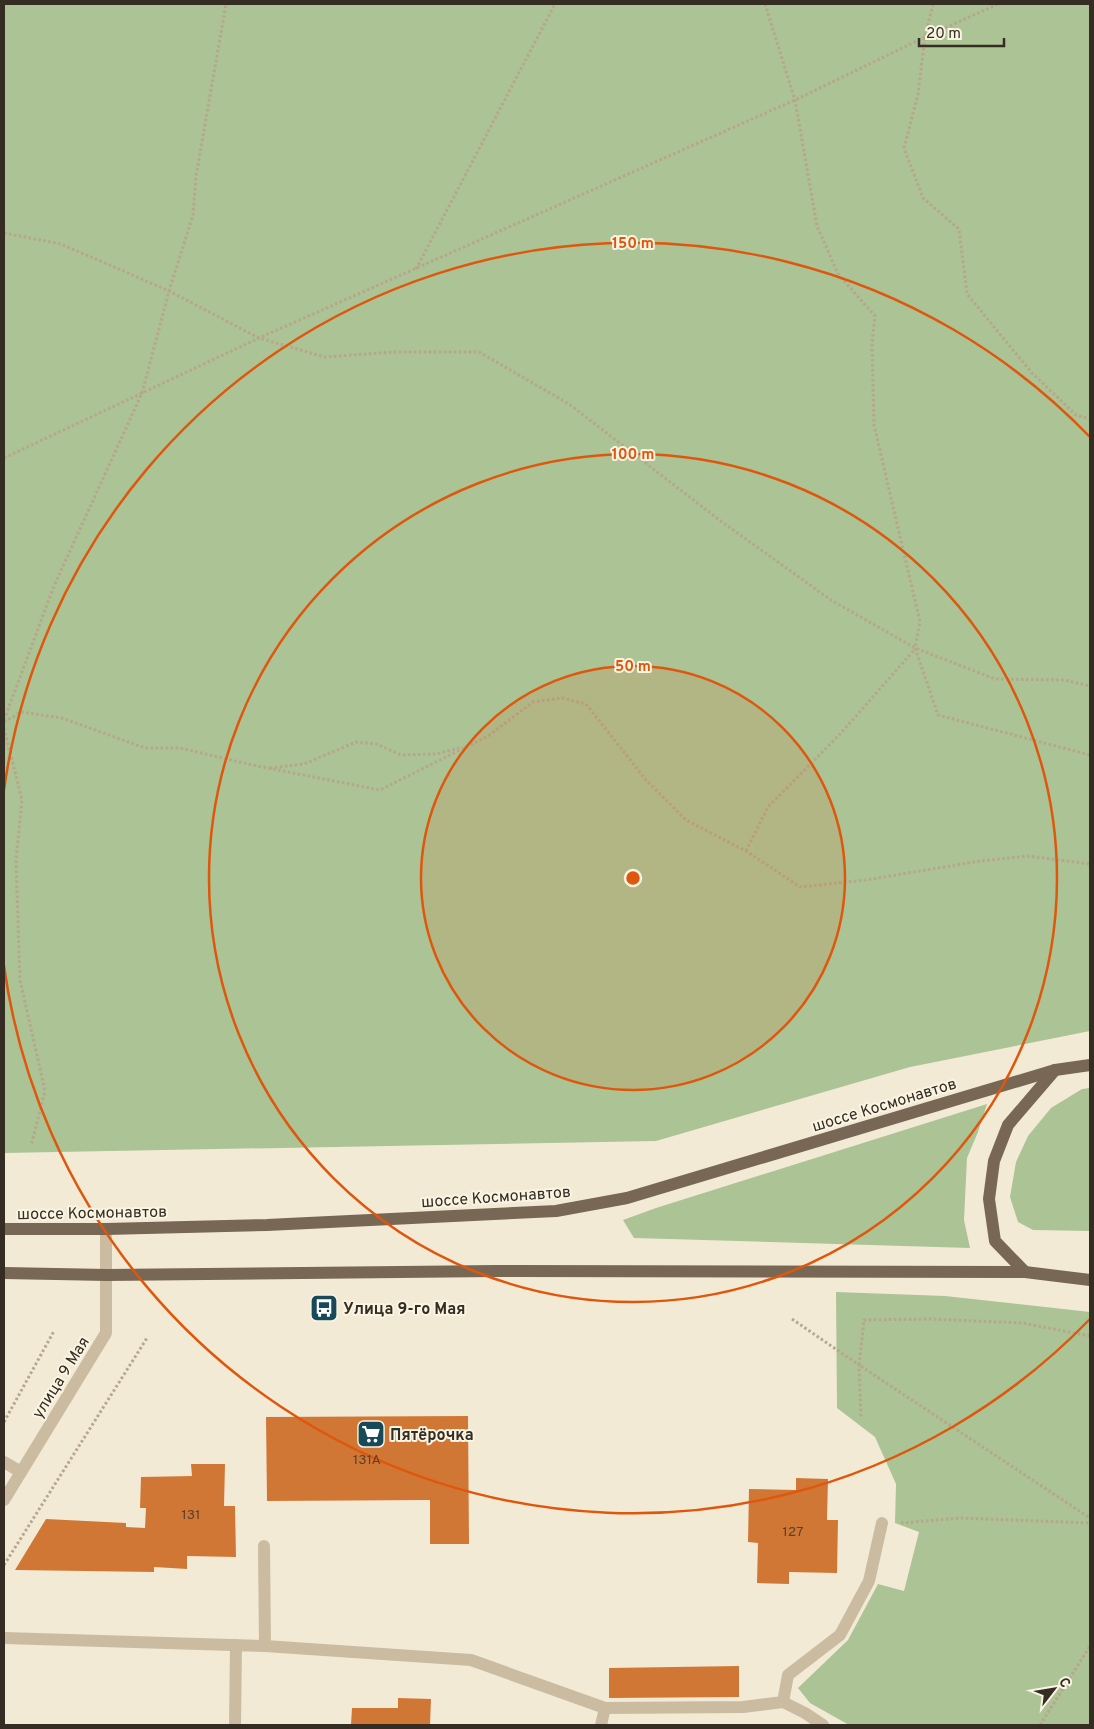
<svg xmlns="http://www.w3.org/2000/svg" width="1094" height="1729" font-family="Overpass,sans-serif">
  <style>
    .green { fill: #abc395 }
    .building { fill: #d17736 }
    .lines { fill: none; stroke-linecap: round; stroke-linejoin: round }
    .path { stroke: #b7a68b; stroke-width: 3; stroke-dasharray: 2.5 2.5; stroke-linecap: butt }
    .lane { stroke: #cbbca1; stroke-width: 12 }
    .street { stroke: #cbbca1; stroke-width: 12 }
    .primary { stroke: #786754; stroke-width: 12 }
    .ring { fill: none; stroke: #df570d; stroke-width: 2.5 }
    .labels { text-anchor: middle; stroke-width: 4; stroke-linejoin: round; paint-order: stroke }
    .number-label { font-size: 14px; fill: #5c4028 }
    .street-label { font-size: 16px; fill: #352d24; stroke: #faf4e2 }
    .poi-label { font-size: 16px; font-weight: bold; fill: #352d24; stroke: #faf4e2; text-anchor: start }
    .centre { fill: #df570d; stroke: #faf4e2; stroke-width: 2.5 }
    .ring-label { font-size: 15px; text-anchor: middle; font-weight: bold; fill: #df570d; stroke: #faf4e2; stroke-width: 4; stroke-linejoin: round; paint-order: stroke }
  </style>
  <rect width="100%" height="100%" fill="#f3ead6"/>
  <g class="green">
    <polygon points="4,4 1090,4 1090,1031 910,1067 656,1141 4,1153"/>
    <polygon points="1090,1088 1090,1231 1033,1230 1018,1222 1010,1197 1016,1162 1028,1136 1051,1108 1082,1089"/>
    <polygon points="987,1104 978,1132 967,1158 964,1220 970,1248 634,1238 623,1220 656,1208"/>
    <polygon points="836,1292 945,1296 1090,1312 1090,1725 849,1725 810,1703 798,1688 848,1640 878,1584 904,1591 919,1532 895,1523 896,1484 875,1437 837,1408"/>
  </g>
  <g class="building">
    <polygon points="468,1416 469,1544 430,1544 430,1500 267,1501 266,1417"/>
    <polygon points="191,1464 225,1464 224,1506 235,1506 236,1557 187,1556 187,1569 154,1567 154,1572 15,1570 46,1519 126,1523 126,1527 145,1528 146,1508 140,1508 141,1477 192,1476"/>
    <polygon points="796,1478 828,1479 827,1520 838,1520 837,1573 789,1572 789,1584 757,1583 758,1543 748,1542 749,1489 796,1490"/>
    <polygon points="739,1666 739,1697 609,1698 609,1668"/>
    <polygon points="398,1698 431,1699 430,1725 351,1725 352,1708 398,1708"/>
  </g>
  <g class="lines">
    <g class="path">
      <polyline points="765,4 795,100 817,226 838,274 875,316 872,344 874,425 920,622 915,648 938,715 1090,755"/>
      <polyline points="933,4 925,37 918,94 904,148 923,198 959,229 967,294 1032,373 1076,415 1090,419"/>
      <polyline points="4,233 61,244 169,291 259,338 325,357 393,352 479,352 569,404 722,522 831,600 915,648 995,679 1064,680 1090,686"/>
      <polyline points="416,269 555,4"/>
      <polyline points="4,458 259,338 795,100 925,37 998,4"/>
      <polyline points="4,720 54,586 142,393 169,291 193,215 196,176 226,4"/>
      <polyline points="4,722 21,712 62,718 145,748 180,748 252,765 380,790 488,736 533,702 562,698 586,704 646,780 686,820 746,851 800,887 866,880 980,861 1028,856 1090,864"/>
      <polyline points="4,728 22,800 16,859 20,980 45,1091 31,1146"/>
      <polyline points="270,768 304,764 356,742 376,744 401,755 436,754 459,748"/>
      <polyline points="746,851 768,807 841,733 915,649"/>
      <polyline points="792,1319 859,1365 861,1419"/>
      <polyline points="1090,1336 1022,1323 929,1319 864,1320 859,1365 1090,1518"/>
      <polyline points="4,1422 54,1331"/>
      <polyline points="901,1523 961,1518 1090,1523"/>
      <polyline points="4,1565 147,1338"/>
      <polyline points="1040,1725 1090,1646"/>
    </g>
    <g class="lane">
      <polyline points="4,1462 21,1472"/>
      <polyline points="235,1725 236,1645"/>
      <polyline points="601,1725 605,1708"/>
    </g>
    <g class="street">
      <polyline points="4,1500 106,1333 106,1229"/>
      <polyline points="264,1546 265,1646"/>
      <polyline points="4,1638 265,1646 471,1660 605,1708 743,1707 783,1702 805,1713 823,1725"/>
      <polyline points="783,1702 788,1675 840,1635 869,1581 882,1523"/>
    </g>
    <g class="primary">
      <polyline points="4,1229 106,1229 267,1225 556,1211 627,1198 1055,1070 1090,1065"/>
      <polyline points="1025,1272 995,1241 989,1199 994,1161 1008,1125 1055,1070"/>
      <polyline points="4,1273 107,1275 496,1271 1025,1272 1090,1280"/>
    </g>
  </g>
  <circle cx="633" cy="878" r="212" fill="#df570d" fill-opacity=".12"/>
  <g class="ring">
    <circle cx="633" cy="878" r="212"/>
    <circle cx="633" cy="878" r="424"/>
    <path d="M1090 1319A635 635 0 0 1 4 966M4 790A635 635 0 0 1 1090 437"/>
  </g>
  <defs>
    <symbol id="bus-square" viewBox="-11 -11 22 22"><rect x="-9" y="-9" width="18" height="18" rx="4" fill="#174959" stroke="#faf4e2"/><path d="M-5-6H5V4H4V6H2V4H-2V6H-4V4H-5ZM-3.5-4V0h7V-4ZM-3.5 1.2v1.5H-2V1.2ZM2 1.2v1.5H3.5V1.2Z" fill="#fff"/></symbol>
    <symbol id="supermarket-square" viewBox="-11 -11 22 22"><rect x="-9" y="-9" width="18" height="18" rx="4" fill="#174959" stroke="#faf4e2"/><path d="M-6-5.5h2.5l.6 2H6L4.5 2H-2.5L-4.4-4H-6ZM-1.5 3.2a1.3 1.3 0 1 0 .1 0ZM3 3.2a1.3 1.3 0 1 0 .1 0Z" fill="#fff"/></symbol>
  </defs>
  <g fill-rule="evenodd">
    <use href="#bus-square" x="308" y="1292" width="32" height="32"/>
    <use href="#supermarket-square" x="355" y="1418" width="32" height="32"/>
  </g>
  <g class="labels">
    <g class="number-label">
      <text x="367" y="1464">131А</text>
      <text x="191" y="1519">131</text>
      <text x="793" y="1536">127</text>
    </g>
    <g class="street-label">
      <text transform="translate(884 1104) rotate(-17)" y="6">шоссе Космонавтов</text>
      <text transform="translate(496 1196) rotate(-4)" y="6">шоссе Космонавтов</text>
      <text transform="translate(92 1212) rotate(-1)" y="6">шоссе Космонавтов</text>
      <text transform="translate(60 1377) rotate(-58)" y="6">улица 9 Мая</text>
    </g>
    <g class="poi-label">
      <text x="343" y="1314">Улица 9-го Мая</text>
      <text x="390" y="1440">Пятёрочка</text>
    </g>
  </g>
  <circle cx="633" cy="878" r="8" class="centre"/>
  <g class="ring-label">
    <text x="633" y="248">150 m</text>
    <text x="633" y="459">100 m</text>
    <text x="633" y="671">50 m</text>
  </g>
  <rect width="1094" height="1729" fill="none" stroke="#352d24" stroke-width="10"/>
  <g transform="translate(1054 1689) rotate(59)" stroke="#faf4e2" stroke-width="4" paint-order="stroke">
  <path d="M0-4L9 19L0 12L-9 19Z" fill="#352d24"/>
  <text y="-8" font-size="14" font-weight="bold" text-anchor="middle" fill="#352d24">С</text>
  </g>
  <path d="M919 38v8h85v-8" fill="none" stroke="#352d24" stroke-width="2.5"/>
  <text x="926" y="38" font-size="15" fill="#352d24" stroke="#faf4e2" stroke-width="4" paint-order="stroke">20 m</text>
</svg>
